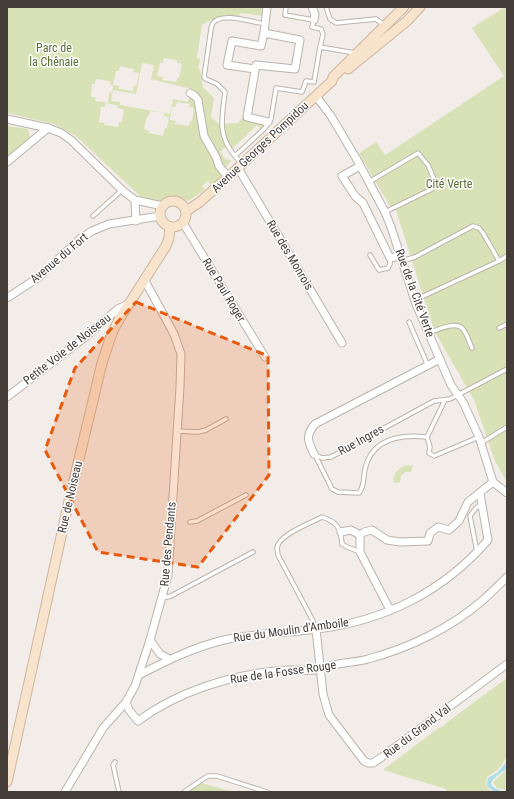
<svg xmlns="http://www.w3.org/2000/svg" width="514" height="799" font-family="'Roboto Condensed',sans-serif">
  <style>
    .green { fill: #d9e2b6; fill-rule: evenodd }
    .water { fill: #acdee8 }
    .lines { fill: none; stroke-linecap: round; stroke-linejoin: round }
    .lane-casing { stroke: #bdb3ac; stroke-width: 5.5 }
    .street-casing { stroke: #bdb3ac; stroke-width: 9 }
    .secondary-casing { stroke: #cfb79f; stroke-width: 11 }
    .lane { stroke: #fff; stroke-width: 3.5 }
    .street { stroke: #fff; stroke-width: 7 }
    .secondary { stroke: #f8e3cd; stroke-width: 9 }
    .marked { fill: #e8590c; fill-opacity: 0.2; stroke: #e8590c; stroke-width: 3; stroke-dasharray: 8 5; stroke-linejoin: round }
    .labels { text-anchor: middle; stroke-width: 3; stroke-linejoin: round; paint-order: stroke }
    .park-label { font-size: 12px; fill: #597032; stroke: #fff }
    .street-label { font-size: 12px; fill: #453d38; stroke: #fff }
  </style>
  <rect width="100%" height="100%" fill="#f2ede9"/>
  <g class="green">
    <path d="M7,7H262L263,16L240,13L238,19C220,15 218,16 202,25L197,58L200,59L198,68L200,69L203,87L214,98L211,117L219,124L238,123L243,117L249,121L265,123L261,129L257,125L232,149L224,148L220,152L226,160L228,159L231,161C224,169 220,179 211,185L208,181L202,186L205,190L188,201L173,198L162,201L141,197L76,136L54,124L7,113ZM164,58L177,60V63L182,64L179,78H177L176,82L162,80L163,77L157,76L160,63H163ZM142,63L154,65L151,79L191,89L188,102L173,99L170,114L120,105V102L111,101L113,90L136,94ZM120,66L134,69L133,72L139,73L136,86H134L133,91L119,89V86L113,85L116,71H119ZM96,79L110,81V84L113,86L112,93L109,92L108,103L95,101L96,97H91L92,84H95ZM177,102L190,104L189,107L194,108L192,121H190L189,126L175,124L176,121L170,120L172,107H175ZM106,103L118,106L117,108L124,109L122,122H119L118,127L104,125L105,123L99,122L101,107H105ZM150,111L164,113V116L169,117L167,128H165L163,136L149,133V131L144,129L147,116H149Z"/>
    <polygon points="505,7 507,7 507,482 495,461 474,400 434,330 395,207 391,208 359,153 376,142 385,155 504,76 472,28"/>
    <polygon points="7,126 28,129 30,138 7,158"/>
    <path d="M407,465L413,466L411,472H405L401,476L400,482L394,483C392,474 398,468 407,465Z"/>
    <path d="M507,678V755C503,766 497,771 487,777L486,786L491,792H447L446,789L383,770L437,729L444,726L446,723Z"/>
    <polygon points="507,769 507,790 497,788 493,782"/>
    <polygon points="201,783 234,792 186,792"/>
  </g>
  <path class="water" d="M507,761L506,769C501,774 482,783 497,789C500,791 504,791 507,792H494L487,786L488,778L498,772Z"/>
  <g class="lines">
    <defs>
      <g id="lane">
        <polyline points="286,7 285,15 314,20 312,27 321,29 323,34 320,47"/>
        <polyline points="326,7 330,19 336,23 376,19 384,25"/>
        <path d="M235,156C217,135 222,118 225,92L217,84L206,79L204,77L211,29C211,27 212,25 213,23C221,12 249,21 260,23"/>
        <polyline points="242,164 235,156 264,129 271,119 276,88 302,92 306,81 314,82 320,47 355,53"/>
        <polyline points="369,182 418,153 428,165 434,179 432,189 385,212"/>
        <polyline points="93,216 122,190"/>
        <polyline points="370,255 379,270 388,268 390,264 390,258"/>
        <polyline points="402,261 415,257 473,226 479,228 483,233 499,261"/>
        <polyline points="415,300 499,261 507,256"/>
        <polyline points="409,322 428,366"/>
        <polyline points="499,328 507,324"/>
        <path d="M429,333C437,330 455,321 462,328C467,333 469,342 472,348"/>
        <polyline points="445,400 427,437 430,447 429,453 434,456 479,437"/>
        <polyline points="177,431 198,432 206,430 226,419"/>
        <polyline points="481,443 507,427"/>
        <polyline points="314,454 322,458 331,457 434,401 450,399 507,369"/>
        <path d="M315,455L332,489L338,492L359,493C365,485 363,478 365,469C372,438 400,434 427,437"/>
        <polyline points="190,522 197,521 246,495"/>
        <polyline points="477,552 470,516 476,508 482,504"/>
        <polyline points="163,598 171,596 253,552"/>
        <path d="M316,629L312,619L278,555C278,554 277,549 277,548C278,535 311,523 322,517C337,522 341,528 342,544L347,547L360,552"/>
        <polyline points="115,762 113,765 114,769 119,792"/>
        <polyline points="184,792 203,779 208,776 217,776 267,792"/>
      </g>
      <g id="street">
        <polyline points="312,7 315,14 314,20"/>
        <polyline points="264,33 267,7"/>
        <polyline points="255,69 227,65 232,41 261,46 264,33 300,40 295,69 256,65 247,117 268,122"/>
        <polyline points="190,93 195,96 198,100 204,136 216,157 219,166 228,177"/>
        <polyline points="316,96 331,116 356,158 385,212 391,227 416,304 451,385 463,402 479,437 493,482 507,493"/>
        <polyline points="7,119 48,128 61,133 71,140 122,190 135,200 163,206"/>
        <polyline points="7,162 48,128"/>
        <polyline points="360,166 342,176 355,196 363,203 390,258 400,256"/>
        <polyline points="238,168 342,343"/>
        <polyline points="135,200 136,221"/>
        <polyline points="183,223 265,357"/>
        <polyline points="7,298 39,277 81,238 92,231 109,224 160,216"/>
        <polyline points="7,397 84,338 118,309 128,304"/>
        <path d="M314,454C308,441 305,436 315,424L440,359"/>
        <polyline points="341,532 351,530 360,535"/>
        <polyline points="390,610 360,552 360,535 364,532 372,530 387,540 400,542 428,541 430,533 438,527 449,530 459,521 468,502 493,482"/>
        <polyline points="316,629 323,694 329,715 364,761 368,763 373,763 382,757 507,664"/>
        <polyline points="150,640 160,654 169,659"/>
        <path d="M139,675C166,661 194,647 224,640C255,633 286,633 317,629C385,621 444,591 488,540L480,494"/>
        <path d="M126,702L129,710L138,721C177,692 228,676 275,671C288,669 302,671 315,670C323,669 330,666 338,664C348,662 358,662 368,659C409,648 451,628 483,600C491,593 499,585 507,577"/>
        <polyline points="65,792 103,728 126,702 135,686 150,640 168,575 180,387 181,354 174,334 144,279"/>
      </g>
      <g id="secondary">
        <polyline points="348,69 407,21 420,7"/>
        <circle cx="173" cy="214" r="13"/>
        <polyline points="186,211 200,202 228,177 332,81 333,77 404,7"/>
        <polyline points="7,782 68,505 102,363 112,333 120,318 166,246 169,238 170,227"/>
      </g>
    </defs>
    <use href="#lane" class="lane-casing"/>
    <use href="#street" class="street-casing"/>
    <use href="#secondary" class="secondary-casing"/>
    <use href="#lane" class="lane"/>
    <use href="#street" class="street"/>
    <use href="#secondary" class="secondary"/>
  </g>
  <path class="marked" d="M136,302L268,356L269,475L198,567L98,552L45,450L75,368Z"/>
  <g class="labels">
    <g class="park-label">
      <text x="54" y="52">Parc de<tspan x="54" dy="14">la Chênaie</tspan></text>
      <text x="449" y="188">Cité Verte</text>
    </g>
    <g class="street-label">
      <text transform="translate(260 147) rotate(-43)" y="4">Avenue Georges Pompidou</text>
      <text transform="translate(290 255) rotate(59)" y="4">Rue des Monrois</text>
      <text transform="translate(59 258) rotate(-40)" y="4">Avenue du Fort</text>
      <text transform="translate(224 290) rotate(59)" y="4">Rue Paul Roger</text>
      <text transform="translate(415 293) rotate(70)" y="4">Rue de la Cité Verte</text>
      <text transform="translate(67 349) rotate(-38)" y="4">Petite Voie de Noiseau</text>
      <text transform="translate(361 440) rotate(-29)" y="4">Rue Ingres</text>
      <text transform="translate(70 497) rotate(-77)" y="4">Rue de Noiseau</text>
      <text transform="translate(168 544) rotate(-85)" y="4">Rue des Pendants</text>
      <text transform="translate(291 630) rotate(-8)" y="4">Rue du Moulin d'Amboile</text>
      <text transform="translate(283 672) rotate(-8)" y="4">Rue de la Fosse Rouge</text>
      <text transform="translate(417 731) rotate(-37)" y="4">Rue du Grand Val</text>
    </g>
  </g>
  <rect width="514" height="799" fill="none" stroke="#453d38" stroke-width="16"/>
</svg>
